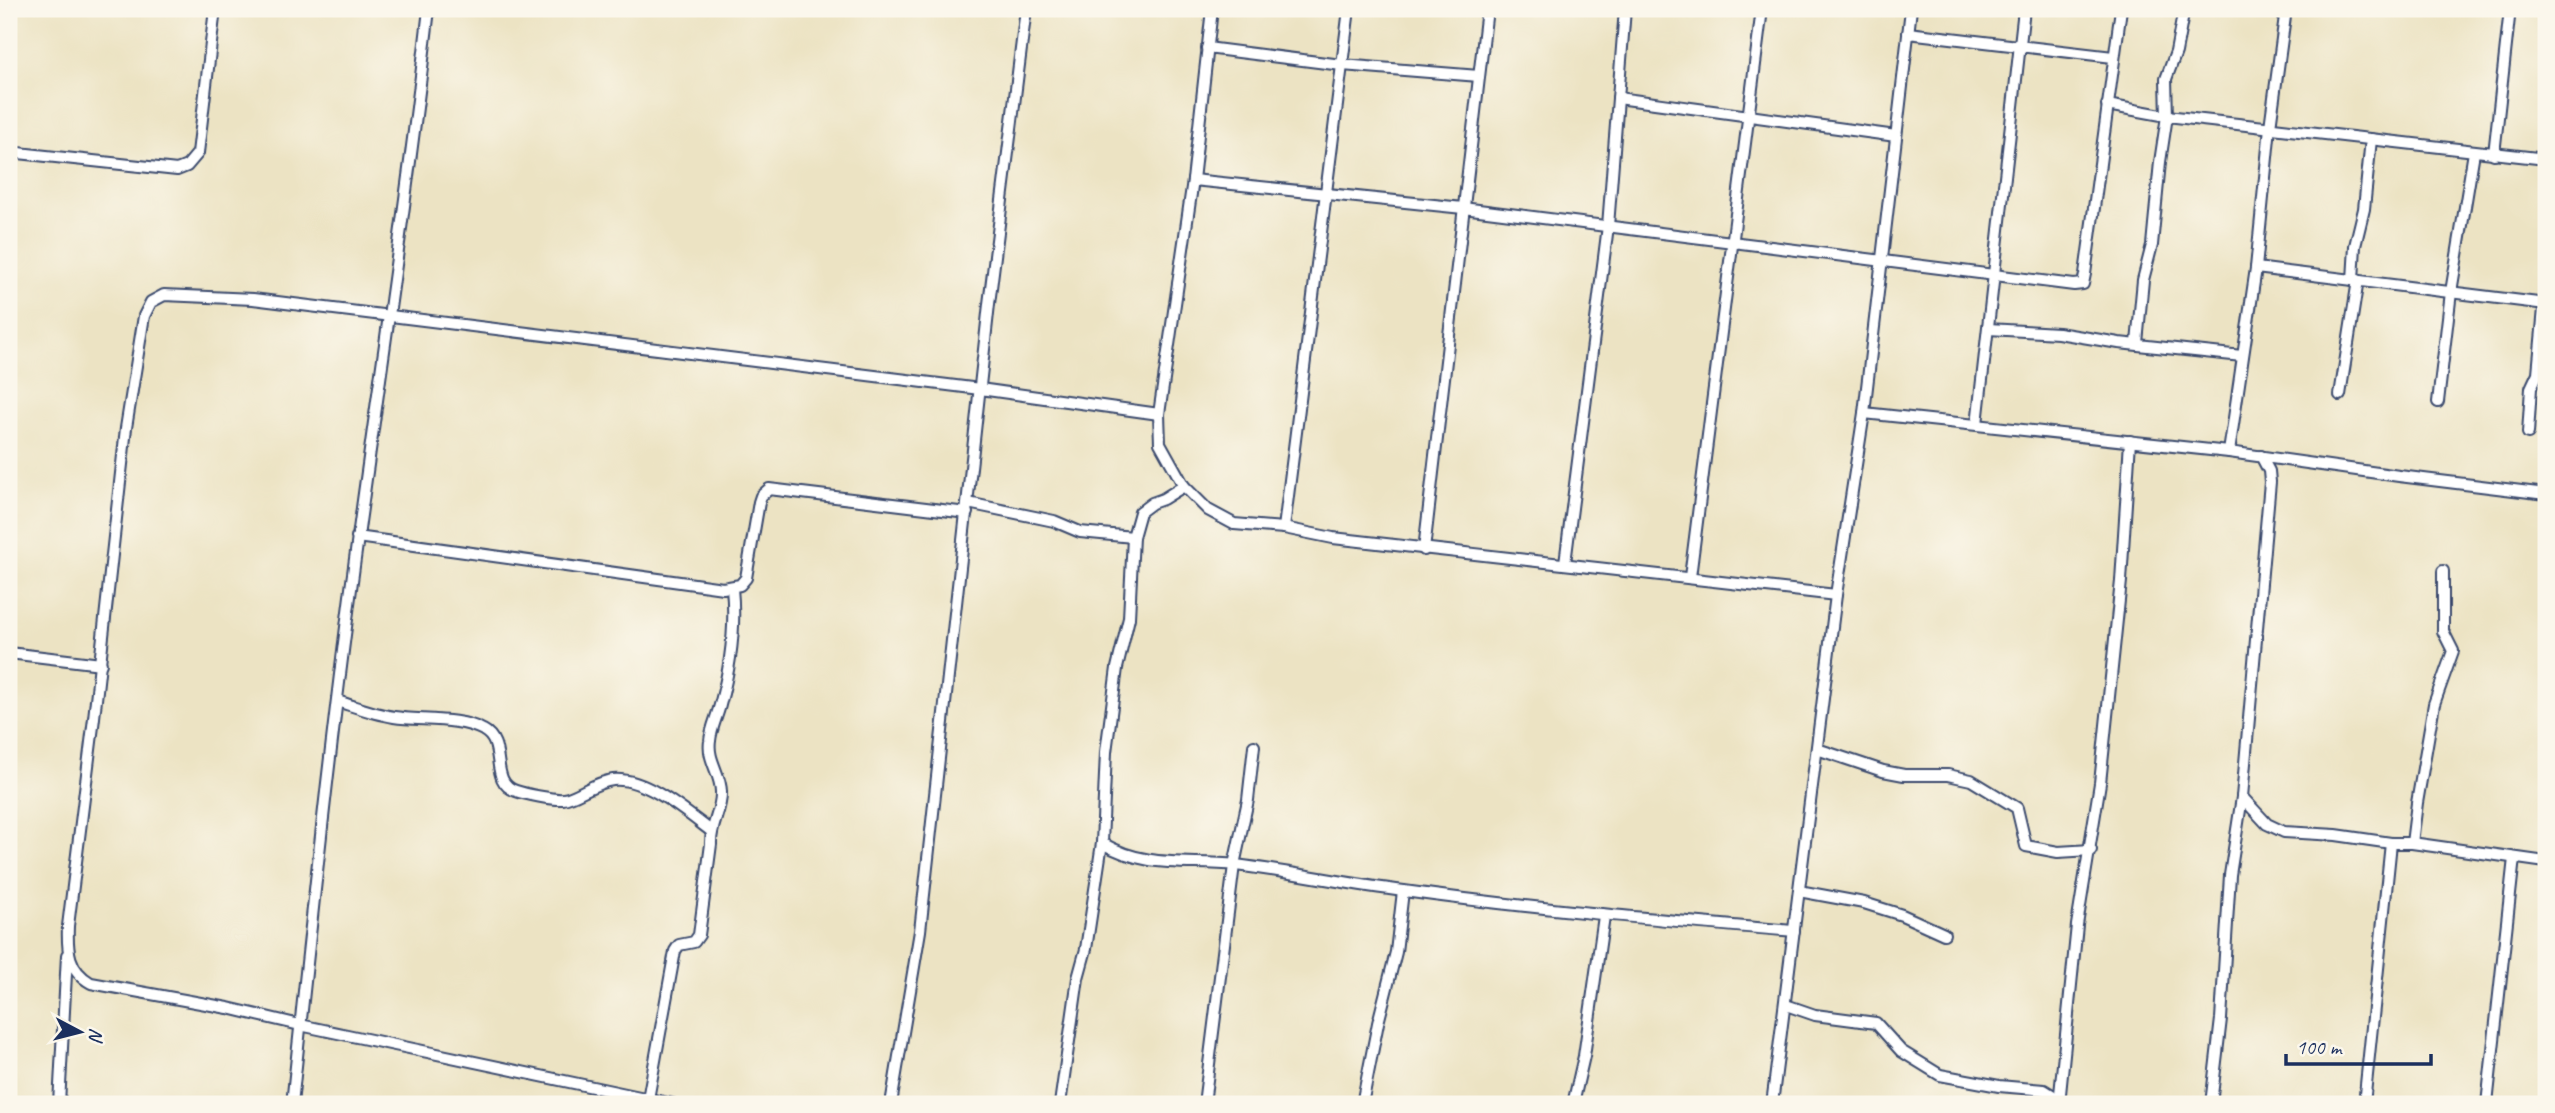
<svg xmlns="http://www.w3.org/2000/svg" width="2555" height="1113" font-family="Caveat,sans-serif">
  <style>
    .lines { fill: none; stroke-linecap: round; stroke-linejoin: round }
    .street-casing { stroke: #3a4a6d; stroke-width: 14 }
    .street { stroke: #fff; stroke-width: 10 }
  </style>
  <rect width="100%" height="100%" fill="#fbf7ec"/>
  <filter id="ink" filterUnits="userSpaceOnUse"><feTurbulence type="fractalNoise" baseFrequency=".0143" numOctaves="2"/><feDisplacementMap in="SourceGraphic" scale="14" xChannelSelector="R" yChannelSelector="G"/><feConvolveMatrix kernelMatrix="1 2 1 2 8 2 1 2 1" color-interpolation-filters="sRGB"/></filter>
  <filter id="wash" filterUnits="userSpaceOnUse"><feTurbulence type="fractalNoise" baseFrequency=".00686" numOctaves="4" result="noise"/><feDisplacementMap in="SourceGraphic" scale="28" xChannelSelector="R" yChannelSelector="G"/><feGaussianBlur stdDeviation="1.57" result="paint"/><feColorMatrix in="noise" values="0 0 0 0 0 0 0 0 0 0 0 0 0 0 0 0 0 1.4 0 .05"/><feComposite in="paint" operator="in"/></filter>
  <g filter="url(#wash)">
    <rect width="100%" height="100%" fill="#ece3c3"/>
  </g>
  <g filter="url(#ink)">
    <g class="lines">
      <defs>
        <g id="street">
          <polyline points="1212,9 1193,180 1159,414 1160,443 1184,486 1208,510 1234,524 1284,528 1333,538 1836,595"/>
          <polyline points="2286,9 2270,127 2256,268 2229,452 2399,476 2546,494"/>
          <polyline points="1908,33 2113,57"/>
          <polyline points="1207,48 1342,65 1479,76"/>
          <polyline points="1618,98 1896,136"/>
          <polyline points="2107,105 2167,116 2546,159"/>
          <polyline points="9,152 177,170 187,166 198,153 215,9"/>
          <polyline points="2494,154 2510,9"/>
          <polyline points="1193,180 1463,208 2074,285 2083,284 2085,274 2121,9"/>
          <polyline points="2256,268 2546,304"/>
          <polyline points="2353,280 2355,246 2364,209 2371,139"/>
          <polyline points="1988,329 2058,333 2119,343 2242,356"/>
          <polyline points="2137,343 2143,280 2152,245 2160,162 2167,116 2166,79 2176,52 2184,9"/>
          <polyline points="2340,395 2358,280"/>
          <polyline points="2438,402 2451,292 2474,152"/>
          <polyline points="1864,413 2229,452"/>
          <polyline points="1977,424 2024,9"/>
          <polyline points="2528,433 2531,388 2538,373 2546,287"/>
          <polyline points="968,503 1054,521 1080,532 1133,537"/>
          <polyline points="1284,528 1349,9"/>
          <polyline points="357,537 723,588 740,585 746,578 759,502 761,496 769,489 967,513"/>
          <polyline points="1424,550 1487,9"/>
          <polyline points="1565,563 1608,226 1625,9"/>
          <polyline points="1690,577 1762,9"/>
          <polyline points="9,653 101,664"/>
          <path d="M337,701C356,707 375,714 394,717C420,721 460,717 483,730C508,743 488,782 516,791C525,794 553,800 563,799C576,798 594,782 613,780C645,777 686,812 711,831"/>
          <polyline points="1817,749 1883,771 1904,775 1948,775 1971,780 2017,808 2026,846 2058,852 2091,850"/>
          <polyline points="2242,797 2267,824 2284,832 2336,835 2391,843 2412,843 2546,862"/>
          <path d="M1102,843C1146,869 1187,860 1236,865C1292,872 1347,884 1404,891C1533,909 1664,920 1794,931"/>
          <polyline points="2412,843 2417,803 2434,704 2453,651 2443,631 2443,571"/>
          <polyline points="1799,891 1864,903 1902,915 1944,934"/>
          <polyline points="1786,1005 1815,1015 1876,1023 1901,1051 1940,1075 1999,1086 2044,1090 2052,1095 2058,1104"/>
          <path d="M648,1099L675,951L679,945L694,942L699,935L711,844C710,826 722,810 721,792C721,774 707,760 710,741C711,728 717,717 720,705C731,665 736,628 732,588"/>
          <polyline points="59,1104 67,955"/>
          <path d="M292,1104C312,915 332,725 358,537C382,361 409,185 429,9"/>
          <path d="M673,1104L300,1025L228,1008L91,983C68,970 67,950 68,926L94,718L126,428L144,316L151,302L164,295L253,299L980,389L1159,414"/>
          <polyline points="891,1104 920,931 989,304 1026,9"/>
          <polyline points="1060,1104 1078,978 1086,949 1102,843 1106,752 1117,668 1129,618 1133,537 1140,512 1152,503 1163,499 1184,486"/>
          <polyline points="1204,1104 1234,865 1248,800 1254,746"/>
          <polyline points="1362,1104 1378,1023 1396,952 1403,891"/>
          <polyline points="1573,1104 1584,1056 1604,916"/>
          <polyline points="1772,1104 1836,595 1864,413 1911,9"/>
          <polyline points="2059,1104 2077,925 2100,783 2121,581 2130,441"/>
          <polyline points="2211,1104 2221,1019 2230,875 2242,797 2270,482 2269,471 2261,456"/>
          <polyline points="2364,1104 2391,843"/>
          <polyline points="2487,1104 2514,858"/>
        </g>
      </defs>
      <use href="#street" class="street-casing"/>
      <use href="#street" class="street"/>
    </g>
  </g>
  <rect width="2555" height="1113" fill="none" stroke="#fbf7ec" stroke-width="35"/>
  <g transform="translate(80 1032) rotate(97)" stroke="#fbf7ec" stroke-width="5" paint-order="stroke">
  <path d="M0-5L12 26L0 18L-12 26Z" fill="#1b2f5e"/>
  <text y="-10" font-size="19" font-weight="bold" text-anchor="middle" fill="#1b2f5e">N</text>
  </g>
  <path d="M2286 1054v10h145v-10" fill="none" stroke="#1b2f5e" stroke-width="3.5"/>
  <text x="2296" y="1054" font-size="21" fill="#1b2f5e" stroke="#fbf7ec" stroke-width="5" paint-order="stroke">100 m</text>
</svg>
